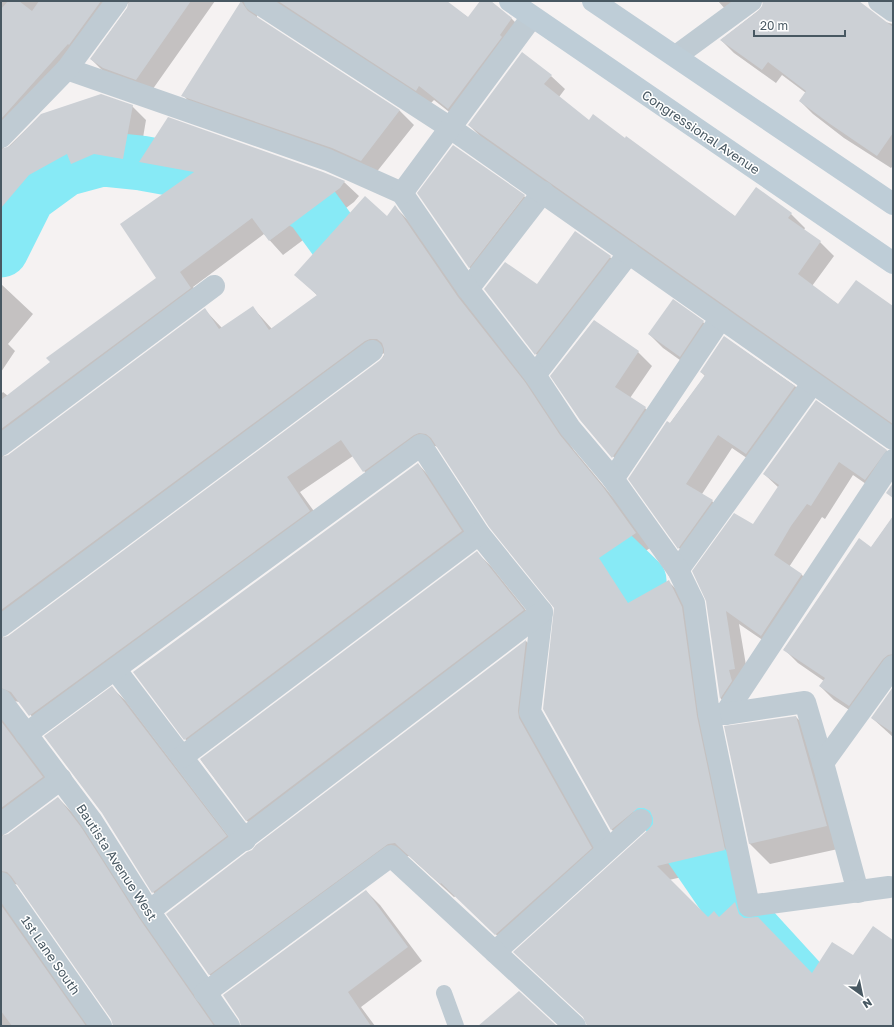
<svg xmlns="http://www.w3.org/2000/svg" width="894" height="1027" font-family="'Golos Text',sans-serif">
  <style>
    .shadow { fill: #0003; fill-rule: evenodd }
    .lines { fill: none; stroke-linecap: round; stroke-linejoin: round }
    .river { stroke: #87eaf6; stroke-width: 55 }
    .building { fill: #ccd0d5 }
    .service { stroke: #bfcbd3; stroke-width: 16 }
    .pedestrian { stroke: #bfcbd3; stroke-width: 22 }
    .minor { stroke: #bfcbd3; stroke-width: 22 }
    .secondary { stroke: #becdd7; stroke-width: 22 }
    .labels { text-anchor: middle; stroke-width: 3; stroke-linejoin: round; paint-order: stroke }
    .street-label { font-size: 13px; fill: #485862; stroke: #fff }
  </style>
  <rect width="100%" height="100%" fill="#f5f2f2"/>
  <g class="shadow">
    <polygon points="1,1 215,1 150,93 105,73 91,59 131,3 126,4 6,142 3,150 5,150 42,114 132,106 146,120 137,173 108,168 86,177 78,170 43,189 15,222 19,226 1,248"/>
    <polygon points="242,1 246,1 257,12 257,19 400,111 414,125 375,174 196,109 183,95"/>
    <polygon points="256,1 445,1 469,18 481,1 489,1 512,19 526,33 463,123 434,100 430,104"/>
    <polygon points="718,1 854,1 885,22 893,24 893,166 891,168 844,138 813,114 800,101 806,93 782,75 776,83 734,53 721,40 763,7 764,2 758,4 735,20"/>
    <polygon points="551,76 565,89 559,97 589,121 625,140 736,217 791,214 805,228 804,230 820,242 834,256 812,286 839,305 893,308 893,427 483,139 469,125"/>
    <path d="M141,162L323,173L344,182L359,196L354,202L283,255L264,234L193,287L204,302L4,454L3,458L9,456L205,310L222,328L253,308L272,329L318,296L296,275L387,217L395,207L409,221L539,398L574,450L617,502L650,548L613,573L632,602L669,582L683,596L738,864L669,880L708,918H719L735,903L750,918L813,974L893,941V1026H588L654,822L626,844L612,830L544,709L555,608L438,447L435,446L428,449L378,485L364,471L353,456L300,492L324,525L44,730L19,702L14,701L56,791L4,833L3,837L9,835L58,798L72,812L95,842L217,1026H114L112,1018L19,885L15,884L89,1026H1V394L3,392L8,396L157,278L183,181L155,176ZM385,353L380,362L9,637L3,639V636L379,355Z"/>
    <polygon points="524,196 538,210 483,281 469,267"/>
    <polygon points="610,257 624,271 549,368 536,354 537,286"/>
    <polygon points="1,284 33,314 8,344 15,351 1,372"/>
    <polygon points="594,321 638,352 652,366 630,398 645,408 659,422 626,471 581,420"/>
    <polygon points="703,322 717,336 694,370 663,348 649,334"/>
    <polygon points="724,337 795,386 809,400 760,467 732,448 702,494 712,501 726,515 692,562 679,548 629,479 705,376 701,372"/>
    <polygon points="886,450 893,457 879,493 853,475 825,519 822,517 789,567 802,575 816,589 776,649 739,624 749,683 734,712 721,699 707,601 753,526 779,488 764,474"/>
    <polygon points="418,464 431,478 475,545 199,753 185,739"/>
    <polygon points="893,517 893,678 863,719 834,700 820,686 824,681 798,663 784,649 871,548"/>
    <polygon points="477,553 491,566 537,624 261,834 247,821 201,760"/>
    <polygon points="526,641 540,655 531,725 605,862 510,948 456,896 454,897 409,856 398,860 223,988 209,974 253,851 257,846"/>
    <polygon points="112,688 126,701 240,851 167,906 153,892"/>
    <polygon points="893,689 893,737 872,718"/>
    <polygon points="796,717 816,737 847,847 770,864 750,844 726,727"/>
    <polygon points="366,891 380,905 422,961 361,1007 375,1026 242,1026"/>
  </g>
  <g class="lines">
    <g class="river">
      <polyline points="1,250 28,196 65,169 102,159 141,163 284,189 312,207 355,266 382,289"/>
      <polyline points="554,499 639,581 625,674"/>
      <polyline points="655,795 731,906 841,1026"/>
    </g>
  </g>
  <g class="building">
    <polygon points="8,1 19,1 32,11 39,1 101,1 69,45 68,44 1,119 1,9"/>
    <polygon points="129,1 191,1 136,80 103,68 90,59 127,8"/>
    <polygon points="241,1 248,11 400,110 361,161 332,148 181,96"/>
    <polygon points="278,1 447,1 468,17 480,1 491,1 512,18 500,35 502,37 448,109 419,86 416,91"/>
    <polygon points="763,1 859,1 893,27 893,133 877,156 830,124 799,101 806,91 768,62 762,70 720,40 758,11 762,6"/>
    <polygon points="522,52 552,75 544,84 589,120 593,114 625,138 626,136 735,216 756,187 792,213 788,218 821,241 798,274 838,304 856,280 893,306 893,424 468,125"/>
    <polygon points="101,94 133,105 123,159 94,154 71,164 67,154 29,175 1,208 1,149 10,146 41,114"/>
    <polygon points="168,117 323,172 345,181 340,188 269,241 252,218 180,272 191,288 1,429 1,400 50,362 46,358 156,278 120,224 194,172 139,162"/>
    <polygon points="453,145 525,195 469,268 417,193"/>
    <polygon points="365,196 387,216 395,205 458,297 525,382 560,435 603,487 636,533 599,558 628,603 669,580 682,607 697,716 725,850 657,866 708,917 714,911 719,917 735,902 739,914 744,918 758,917 812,973 832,942 853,955 873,926 893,940 893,1026 587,1026 583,1017 513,952 649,829 653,824 653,818 650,811 644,808 638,808 611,830 543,709 554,608 489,527 431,438 426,434 419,433 414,435 363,472 341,440 287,477 310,511 29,716 11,692 1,688 1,638 8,636 379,361 384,356 384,349 382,343 377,339 370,339 365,341 1,610 1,457 8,455 205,308 219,329 253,306 269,330 317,295 294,275"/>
    <polygon points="575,231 611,256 535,355 484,289 505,262 537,284"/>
    <polygon points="673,299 704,321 680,357 648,334"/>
    <polygon points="594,320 639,351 615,387 646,407 612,458 580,420 550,376"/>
    <polygon points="724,336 795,386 746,454 718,435 686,484 713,500 678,549 628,479 667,421 670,423 705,375 700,372"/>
    <polygon points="816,400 887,450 865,480 839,462 811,506 807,504 791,526 774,555 802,574 761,636 726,611 735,669 729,670 732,681 720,699 706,601 692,571 734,513 753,524 779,485 763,474"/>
    <polygon points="418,463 462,531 184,740 133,672"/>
    <polygon points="893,483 893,498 886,493"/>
    <polygon points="893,516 893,654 888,655 883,659 849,706 819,686 825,678 783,650 859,538 871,547"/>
    <polygon points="477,551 524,610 246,821 200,759"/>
    <polygon points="526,640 518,711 519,718 592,848 495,935 441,883 440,884 399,847 395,843 388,844 209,975 166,914 247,852 252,850 256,845"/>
    <polygon points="112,686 227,836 152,893 102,813 44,736"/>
    <polygon points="893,687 893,733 871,718"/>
    <polygon points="796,716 827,826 749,844 724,726"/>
    <polygon points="1,721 43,777 1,808"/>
    <polygon points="58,797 81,827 139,918 214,1026 113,1026 111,1019 11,876 7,872 1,871 1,836 8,834"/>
    <polygon points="366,890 408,947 348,992 371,1026 241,1026 239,1019 223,995"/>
    <polygon points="1,905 86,1026 12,1026 1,1011"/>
    <polygon points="519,991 557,1026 478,1026"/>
  </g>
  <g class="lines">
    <polyline class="service" points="444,993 456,1026"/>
    <g class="pedestrian">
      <polyline points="468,289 543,192"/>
      <polyline points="535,375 629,253"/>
      <polyline points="613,479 721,318"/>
      <polyline points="678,570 812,384"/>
      <polyline points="115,669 245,840"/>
      <polyline points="709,714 725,714 893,460"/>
      <polyline points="725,714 805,702 823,763"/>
      <polyline points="26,734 421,445 479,534 542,612 530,712 607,849"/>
      <polyline points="182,757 479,534"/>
      <polyline points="1,883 101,1026"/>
      <polyline points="858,892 823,763 893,666"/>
      <polyline points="149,911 542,612"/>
      <polyline points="495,952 641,820"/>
    </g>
    <g class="minor">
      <polyline points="255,1 449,127 893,439"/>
      <polyline points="879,1 893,11"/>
      <polyline points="676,56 751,1"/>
      <polyline points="67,69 328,160 402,193 468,289 535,375 570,428 613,479 678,570 694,603 709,714 749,906 889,887"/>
      <polyline points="1,137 67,69 117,1"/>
      <polyline points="402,193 532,17"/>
      <polyline points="1,445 214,286"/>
      <polyline points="1,626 372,351"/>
      <polyline points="1,700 91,820 149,911 229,1026"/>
      <polyline points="1,824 61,779"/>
      <polyline points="205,993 391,856 575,1026"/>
    </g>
    <g class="secondary">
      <polyline points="510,1 893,263"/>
      <polyline points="593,1 893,204"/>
    </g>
  </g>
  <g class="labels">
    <g class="street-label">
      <text transform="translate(701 132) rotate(34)" y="5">Congressional Avenue</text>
      <text transform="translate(117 862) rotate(57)" y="5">Bautista Avenue West</text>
      <text transform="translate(51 955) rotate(55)" y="5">1st Lane South</text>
    </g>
  </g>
  <rect width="894" height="1027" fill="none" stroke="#485862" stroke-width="4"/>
  <g transform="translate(862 995) rotate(147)" stroke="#ffffff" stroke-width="3" paint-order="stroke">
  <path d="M0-3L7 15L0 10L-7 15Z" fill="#485862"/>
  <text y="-6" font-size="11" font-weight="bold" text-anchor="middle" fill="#485862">N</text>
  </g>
  <path d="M754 30v6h91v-6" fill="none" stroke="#485862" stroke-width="2"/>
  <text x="760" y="30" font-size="12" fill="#485862" stroke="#ffffff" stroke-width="3" paint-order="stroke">20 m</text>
</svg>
